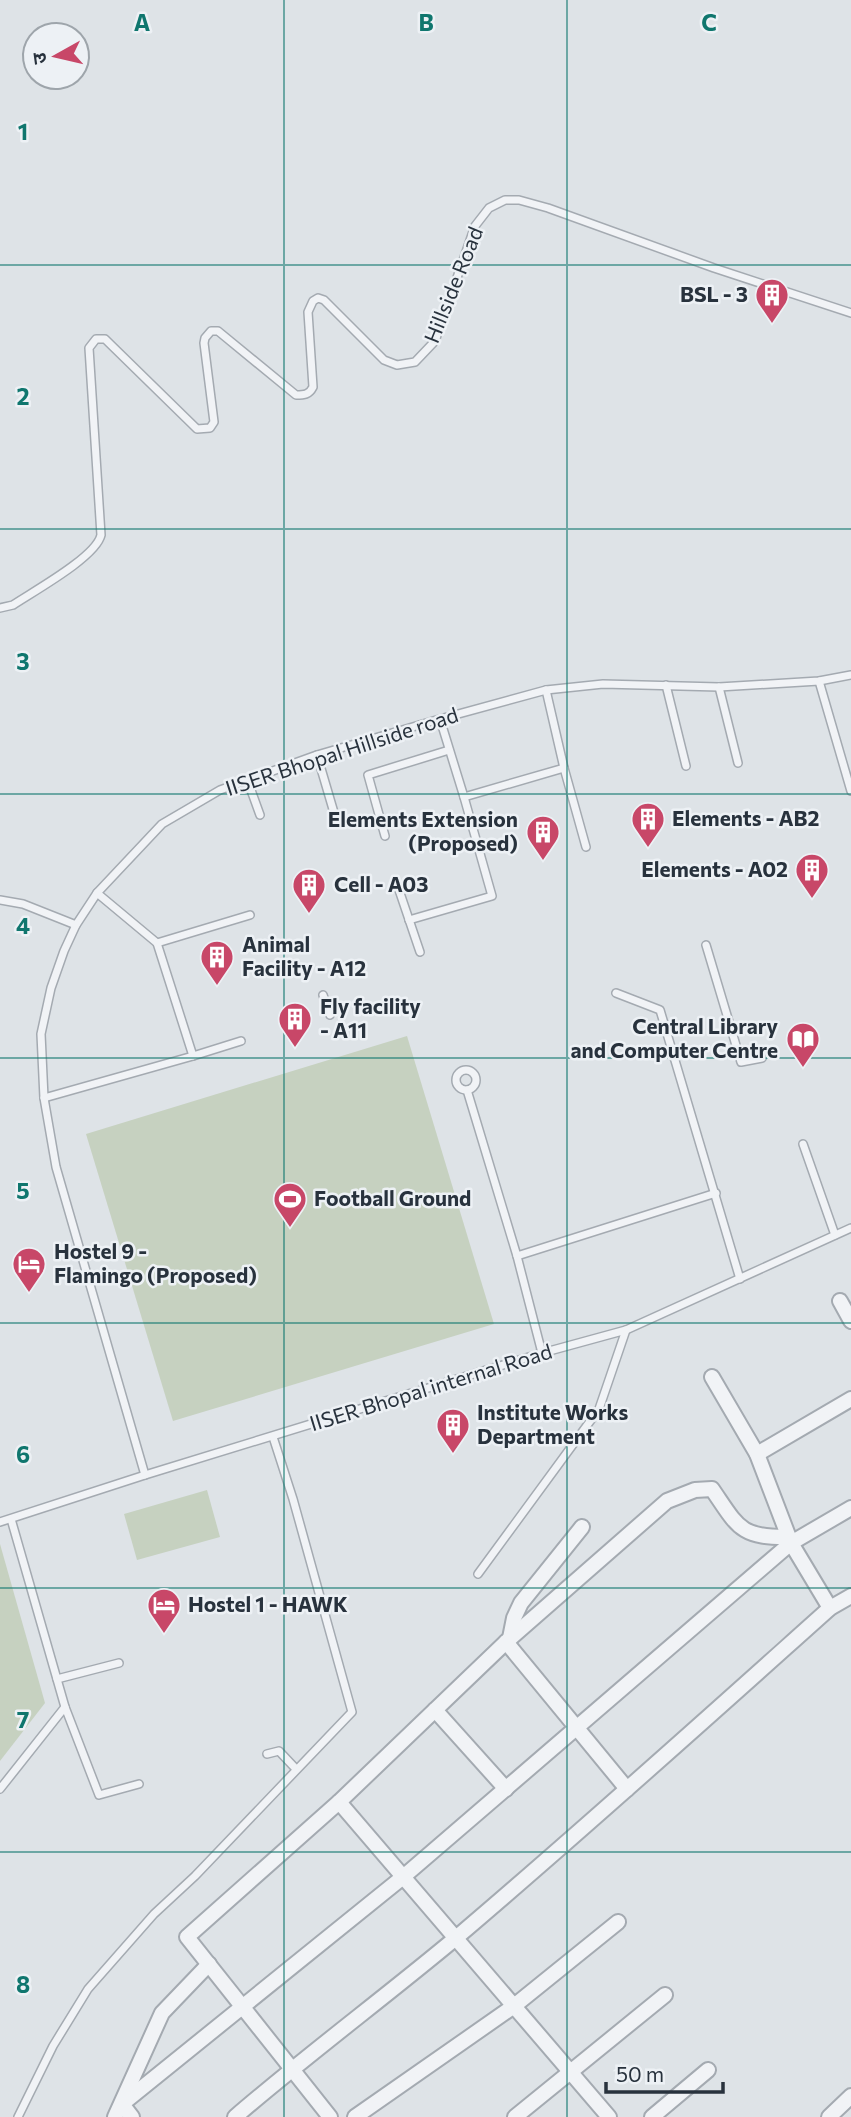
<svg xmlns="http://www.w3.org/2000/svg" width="851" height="2117" font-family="Commissioner,'Noto Sans Devanagari',sans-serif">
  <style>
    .green { fill: #c6d1c0 }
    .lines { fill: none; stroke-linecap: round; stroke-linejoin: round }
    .lane-casing { stroke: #a4aab1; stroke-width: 10 }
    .street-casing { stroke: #a4aab1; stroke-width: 18 }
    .lane { stroke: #f1f3f6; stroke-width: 7 }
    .street { stroke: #f1f3f6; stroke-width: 14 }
    .grid { fill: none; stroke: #0f766e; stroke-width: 2; stroke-opacity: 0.55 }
    .labels { text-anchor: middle; stroke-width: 5; stroke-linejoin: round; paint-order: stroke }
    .street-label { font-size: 21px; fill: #28323d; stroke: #edf1f5 }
    .poi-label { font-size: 21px; font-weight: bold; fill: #28323d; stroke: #edf1f5; text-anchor: start }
    .grid-label { font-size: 23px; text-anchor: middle; font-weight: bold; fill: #0f766e; stroke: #edf1f5; stroke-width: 5; stroke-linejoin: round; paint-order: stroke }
  </style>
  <rect width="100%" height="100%" fill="#dee3e7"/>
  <g class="green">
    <polygon points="407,1036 494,1324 173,1421 86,1134"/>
    <polygon points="207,1490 220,1537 137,1560 124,1514"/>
    <polygon points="0,1544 45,1703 0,1761"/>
  </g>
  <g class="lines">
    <defs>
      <g id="lane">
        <path d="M0,608L13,605C34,591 96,557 101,535L89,348L96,339H105L197,429L210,428L214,422L204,343L205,338L211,331H218L296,395C304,395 309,395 313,387L308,312L313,301L318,298L324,300L384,360L397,365L415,362L435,341L475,226L489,208L505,200H519L548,208L714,268L851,313"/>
        <polyline points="819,681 851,791"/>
        <polyline points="666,685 686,766"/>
        <polyline points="719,687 738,763"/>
        <polyline points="546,690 564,768 586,847"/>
        <polyline points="317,755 335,816"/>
        <polyline points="247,779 260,815"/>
        <polyline points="464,797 564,768"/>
        <polyline points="385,836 368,775 449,750"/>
        <polyline points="399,890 420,952"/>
        <polyline points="0,900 23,904 76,925"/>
        <polyline points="409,920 492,896 464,797 440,719"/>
        <polyline points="157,943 250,915"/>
        <polyline points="706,945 741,1062 762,1058"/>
        <polyline points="616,993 660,1010 740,1279"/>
        <polyline points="323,995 330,1015"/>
        <polyline points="193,1056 241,1041"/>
        <circle cx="466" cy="1080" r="10"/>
        <polyline points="467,1090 517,1256 542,1353"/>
        <polyline points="44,1098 193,1056 157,943 97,893"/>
        <polyline points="803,1144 835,1235"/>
        <polyline points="517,1256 716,1193"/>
        <polyline points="145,1475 56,1167 44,1098 41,1034 51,988 64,951 76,925 97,893 162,824 220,790 317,755 440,719 546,690 603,684 719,687 819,681 851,675"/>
        <polyline points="0,1522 145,1475 542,1353 626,1330 851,1228"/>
        <polyline points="478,1574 599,1409 626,1330"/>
        <polyline points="57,1679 119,1663"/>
        <polyline points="65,1707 99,1795 139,1784"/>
        <polyline points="267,1754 279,1751 296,1769"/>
        <polyline points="0,1789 65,1707 11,1519"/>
        <polyline points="18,2117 53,2046 88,1989 154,1914 195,1876 352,1712 293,1499 273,1437"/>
      </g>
      <g id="street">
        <polyline points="840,1301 851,1321"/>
        <polyline points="712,1377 757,1454 791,1543 830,1608"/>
        <polyline points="757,1454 851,1399"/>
        <polyline points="510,1638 514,1618 521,1603 582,1527"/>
        <polyline points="506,1642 627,1789"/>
        <polyline points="435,1710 506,1789"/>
        <polyline points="339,1802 609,2117"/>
        <polyline points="115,2117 162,2013 209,1964"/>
        <polyline points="132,2117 122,2104 403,1877 791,1543 851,1508"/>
        <path d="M235,2117C307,2055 384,1998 457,1937C583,1830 706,1719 830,1608L851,1596"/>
        <path d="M330,2117L187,1937L339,1802L506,1642L667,1501L695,1490L712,1489C738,1527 740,1538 789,1537"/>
        <polyline points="355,2117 514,2006 618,1922"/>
        <polyline points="515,2117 665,1995"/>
        <polyline points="652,2117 708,2070"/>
        <polyline points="829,2117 851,2096"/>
      </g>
    </defs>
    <use href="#lane" class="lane-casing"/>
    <use href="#street" class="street-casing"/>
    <use href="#lane" class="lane"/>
    <use href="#street" class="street"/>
  </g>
  <path class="grid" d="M284,0V2117M567,0V2117M0,265H851M0,529H851M0,794H851M0,1058H851M0,1323H851M0,1588H851M0,1852H851"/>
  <defs>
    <symbol id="building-pin" viewBox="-11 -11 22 30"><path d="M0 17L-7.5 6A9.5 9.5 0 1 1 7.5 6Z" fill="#c84768" stroke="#edf1f5"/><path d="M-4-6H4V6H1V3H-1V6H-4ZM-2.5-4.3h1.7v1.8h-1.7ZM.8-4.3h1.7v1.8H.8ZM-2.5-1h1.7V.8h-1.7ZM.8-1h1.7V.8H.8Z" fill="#fff"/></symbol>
    <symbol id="library-pin" viewBox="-11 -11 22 30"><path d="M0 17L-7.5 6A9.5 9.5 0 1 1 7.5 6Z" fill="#c84768" stroke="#edf1f5"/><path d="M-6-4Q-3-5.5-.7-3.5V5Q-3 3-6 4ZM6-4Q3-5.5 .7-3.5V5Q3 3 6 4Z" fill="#fff"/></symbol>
    <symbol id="stadium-pin" viewBox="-11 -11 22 30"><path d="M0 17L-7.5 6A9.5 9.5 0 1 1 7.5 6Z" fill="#c84768" stroke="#edf1f5"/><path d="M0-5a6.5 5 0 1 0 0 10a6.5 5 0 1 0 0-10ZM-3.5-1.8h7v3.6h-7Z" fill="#fff"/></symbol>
    <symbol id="hotel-pin" viewBox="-11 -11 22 30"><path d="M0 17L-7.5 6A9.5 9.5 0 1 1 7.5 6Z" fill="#c84768" stroke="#edf1f5"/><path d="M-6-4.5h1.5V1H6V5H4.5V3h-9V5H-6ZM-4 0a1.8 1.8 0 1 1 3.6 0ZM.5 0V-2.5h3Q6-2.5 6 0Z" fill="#fff"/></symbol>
  </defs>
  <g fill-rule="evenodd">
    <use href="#building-pin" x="753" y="276" width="38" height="52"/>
    <use href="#building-pin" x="629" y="800" width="38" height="52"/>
    <use href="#building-pin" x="524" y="813" width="38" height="52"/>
    <use href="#building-pin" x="793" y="851" width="38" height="52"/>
    <use href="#building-pin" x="290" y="866" width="38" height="52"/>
    <use href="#building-pin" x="198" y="938" width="38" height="52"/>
    <use href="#building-pin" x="276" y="1000" width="38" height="52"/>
    <use href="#library-pin" x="784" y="1020" width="38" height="52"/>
    <use href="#stadium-pin" x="271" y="1180" width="38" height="52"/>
    <use href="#hotel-pin" x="10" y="1245" width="38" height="52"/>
    <use href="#building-pin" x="434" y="1406" width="38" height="52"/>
    <use href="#hotel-pin" x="145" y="1586" width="38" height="52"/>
  </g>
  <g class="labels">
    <g class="street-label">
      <text transform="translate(454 285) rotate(-68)" y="7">Hillside Road</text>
      <text transform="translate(342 752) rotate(-18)" y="7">IISER Bhopal Hillside road</text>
      <text transform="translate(431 1388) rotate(-17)" y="7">IISER Bhopal internal Road</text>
    </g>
    <g class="poi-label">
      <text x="748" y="302" text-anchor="end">BSL - 3</text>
      <text x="672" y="826">Elements - AB2</text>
      <text x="518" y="827" text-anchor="end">Elements Extension<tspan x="518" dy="24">(Proposed)</tspan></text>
      <text x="788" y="877" text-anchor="end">Elements - A02</text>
      <text x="334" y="892">Cell - A03</text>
      <text x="242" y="952">Animal<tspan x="242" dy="24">Facility - A12</tspan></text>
      <text x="320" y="1014">Fly facility<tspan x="320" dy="24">- A11</tspan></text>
      <text x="778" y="1034" text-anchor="end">Central Library<tspan x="778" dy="24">and Computer Centre</tspan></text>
      <text x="314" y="1206">Football Ground</text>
      <text x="54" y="1259">Hostel 9 -<tspan x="54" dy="24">Flamingo (Proposed)</tspan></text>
      <text x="477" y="1420">Institute Works<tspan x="477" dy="24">Department</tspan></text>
      <text x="188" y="1612">Hostel 1 - HAWK</text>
    </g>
  </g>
  <g class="grid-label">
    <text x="142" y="31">A</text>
    <text x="426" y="31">B</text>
    <text x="709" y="31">C</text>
    <text x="23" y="140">1</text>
    <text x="23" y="405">2</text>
    <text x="23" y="670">3</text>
    <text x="23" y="934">4</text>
    <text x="23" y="1199">5</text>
    <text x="23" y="1463">6</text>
    <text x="23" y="1728">7</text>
    <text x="23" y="1993">8</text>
  </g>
  <g transform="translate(56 56) rotate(262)"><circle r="33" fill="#edf1f5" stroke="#9ea5ab" stroke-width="2"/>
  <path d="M0-5L12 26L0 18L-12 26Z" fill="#c84768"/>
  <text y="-10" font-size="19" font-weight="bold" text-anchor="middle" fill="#28323d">उ</text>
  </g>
  <path d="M606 2082v10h117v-10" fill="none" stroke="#28323d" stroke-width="3.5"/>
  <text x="616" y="2082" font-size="21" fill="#28323d" stroke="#edf1f5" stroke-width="5" paint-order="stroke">50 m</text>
</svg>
